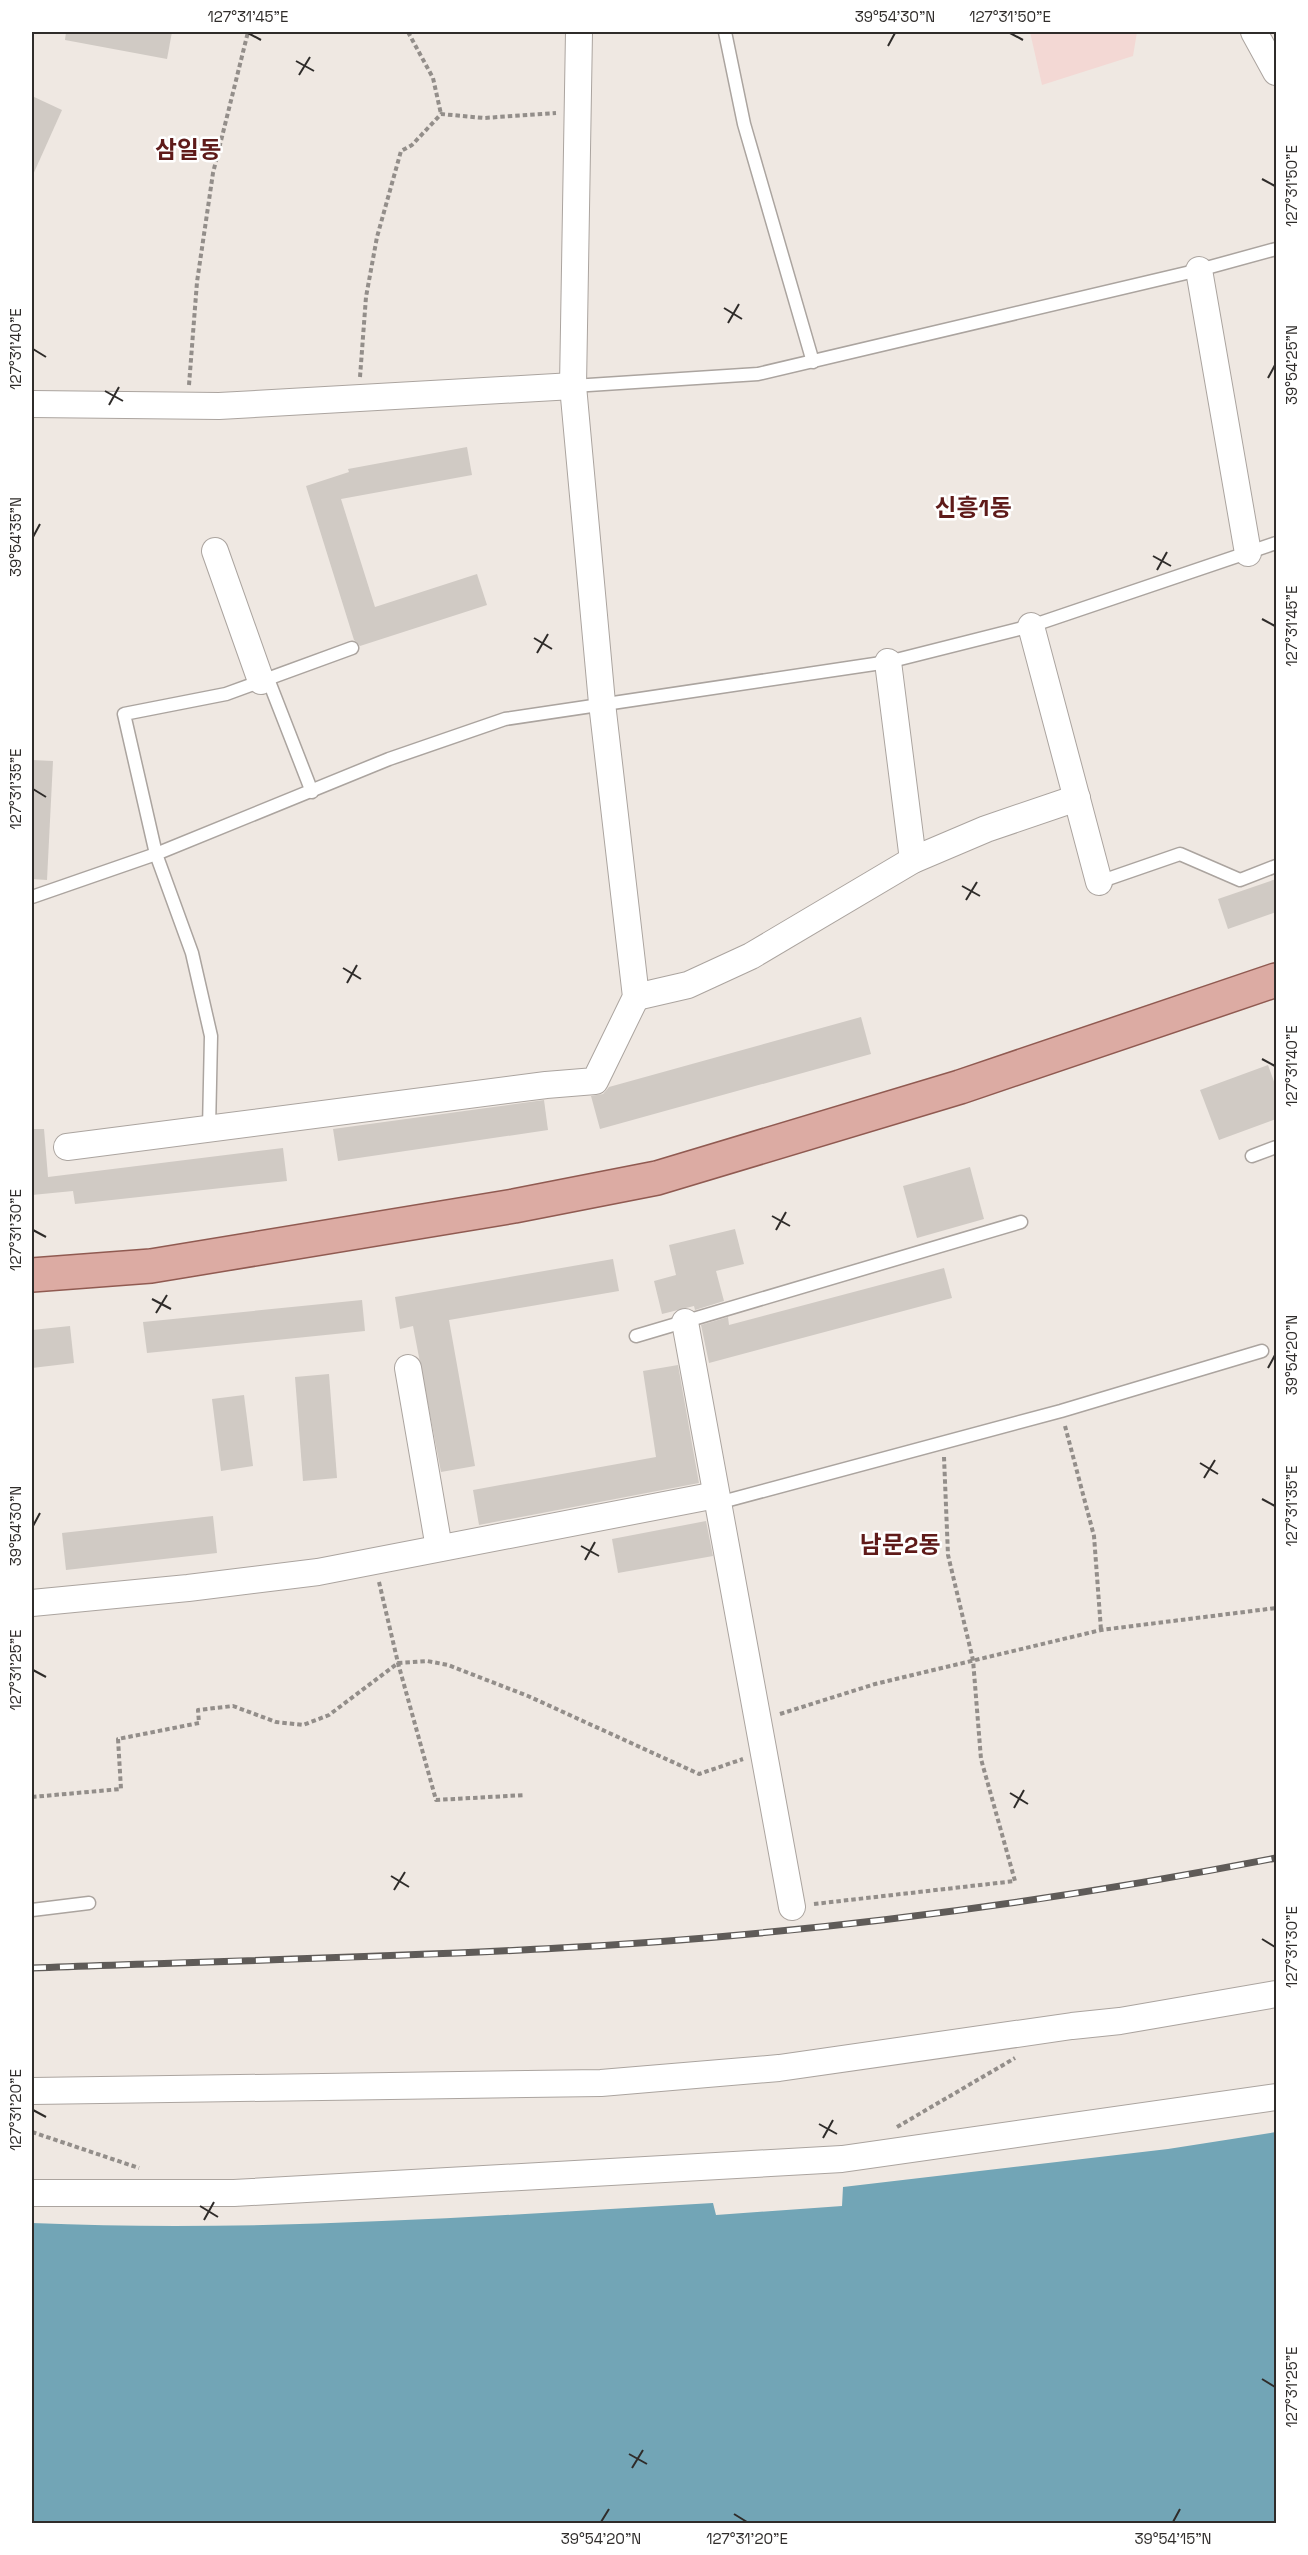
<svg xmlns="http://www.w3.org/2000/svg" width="1308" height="2555" font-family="'Space Grotesk','Noto Sans KR',sans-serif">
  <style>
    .education { fill: #f3d8d4 }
    .water { fill: #72a5b6 }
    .building { fill: #d0cac4 }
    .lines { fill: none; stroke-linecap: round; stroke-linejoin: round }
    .lane-casing { stroke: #aba49f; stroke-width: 15 }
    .street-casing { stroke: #aba49f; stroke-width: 28 }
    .primary-casing { stroke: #905a51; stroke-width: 36 }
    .path { stroke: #938e8a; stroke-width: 4; stroke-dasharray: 4.5 3; stroke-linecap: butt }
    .lane { stroke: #fff; stroke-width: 12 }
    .street { stroke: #fff; stroke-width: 26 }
    .primary { stroke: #dcaba3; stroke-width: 33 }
    .rail-casing { stroke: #5f5b58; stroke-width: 7 }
    .rail { stroke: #fff; stroke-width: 4.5; stroke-dasharray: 14; stroke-linecap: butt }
    .ticks { fill: none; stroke: #2f2c2a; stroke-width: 2 }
    .labels { text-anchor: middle; stroke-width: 5; stroke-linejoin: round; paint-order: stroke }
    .neighbourhood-label { font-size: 24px; font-weight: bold; fill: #5f1a19; stroke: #fff }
    .neatline { fill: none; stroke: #2f2c2a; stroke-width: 2 }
    .ticks-label { font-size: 15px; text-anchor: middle; fill: #2f2c2a }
  </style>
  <rect width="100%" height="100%" fill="#efe8e2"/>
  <polygon class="education" points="1030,32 1137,32 1133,56 1042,85"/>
  <path class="water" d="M1276,2132V2523H32V2223C258,2233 486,2216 713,2203L716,2215L842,2206L843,2187L1168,2149Z"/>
  <g class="building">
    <polygon points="66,32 172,32 167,59 65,40"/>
    <polygon points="32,96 62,110 32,177"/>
    <polygon points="467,447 472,475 341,499 375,607 477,574 487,605 360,646 354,640 306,486 349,472 348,469"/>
    <polygon points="32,760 53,761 47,880 32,879"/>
    <polygon points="1276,879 1276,912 1228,929 1218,899"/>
    <polygon points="861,1017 871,1054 600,1129 591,1096 603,1094 609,1087"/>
    <polygon points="1268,1065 1276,1087 1276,1119 1219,1140 1200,1090"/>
    <polygon points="544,1100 548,1130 338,1161 333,1129"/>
    <polygon points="32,1129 44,1129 48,1177 283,1148 287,1181 75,1204 73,1191 32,1195"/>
    <polygon points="970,1167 984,1219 917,1238 903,1186"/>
    <polygon points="735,1229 744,1264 716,1271 724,1301 695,1310 694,1306 662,1314 654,1281 676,1275 669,1245"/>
    <polygon points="613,1259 619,1291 449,1320 475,1466 441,1472 413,1326 400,1329 395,1297"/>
    <polygon points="944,1268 952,1298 709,1363 701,1325 728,1317 729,1325"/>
    <polygon points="362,1300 365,1331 147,1353 143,1322"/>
    <polygon points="70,1326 74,1363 32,1368 32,1330"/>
    <polygon points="678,1365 699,1483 479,1525 473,1490 656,1457 643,1371"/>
    <polygon points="329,1374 337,1478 303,1481 295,1377"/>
    <polygon points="244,1395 253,1466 221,1471 212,1399"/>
    <polygon points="213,1516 217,1553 66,1570 62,1533"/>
    <polygon points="706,1521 713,1556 618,1573 612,1539"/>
  </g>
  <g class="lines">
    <defs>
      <g id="lane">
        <polyline points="725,32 744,124 813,362"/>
        <polyline points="573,386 758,374 1199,270 1276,249"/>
        <polyline points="268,679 312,792"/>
        <polyline points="1099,882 1180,854 1240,880 1276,866"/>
        <polyline points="32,897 156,854 389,759 505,719 888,662 1031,626 1276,543"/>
        <polyline points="209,1129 211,1036 192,953 156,854 124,714 226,694 352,648"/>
        <polyline points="1252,1156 1276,1147"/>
        <polyline points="636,1336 1021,1222"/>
        <polyline points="718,1503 1061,1411 1262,1351"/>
        <polyline points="32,1910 89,1903"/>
      </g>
      <g id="street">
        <polyline points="1254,32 1276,72"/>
        <polyline points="1199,270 1248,553"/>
        <polyline points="32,404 219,406 573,386"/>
        <polyline points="215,551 261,681"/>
        <polyline points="1031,626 1099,882"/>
        <polyline points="888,662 913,860"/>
        <polyline points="636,997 688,985 751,956 913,860 986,829 1077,798"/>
        <polyline points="67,1147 546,1085 595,1081 636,997 602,703 573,386 579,32"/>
        <polyline points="685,1322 792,1907"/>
        <polyline points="408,1368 439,1548"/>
        <polyline points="32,1603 188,1588 318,1572 716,1495"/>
        <polyline points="32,2091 601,2083 779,2068 1072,2026 1120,2021 1276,1994"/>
        <polyline points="32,2193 234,2193 842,2159 1276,2097"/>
      </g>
      <polyline id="primary" points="32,1275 151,1266 514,1206 657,1178 960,1087 1276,980"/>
    </defs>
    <use href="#lane" class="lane-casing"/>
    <use href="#street" class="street-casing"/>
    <use href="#primary" class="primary-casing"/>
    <g class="path">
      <polyline points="408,32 433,78 441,114"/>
      <polyline points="360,377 366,297 377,237 401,151 412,145 441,114 484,118 556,113"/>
      <polyline points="189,385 197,282 213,173 248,32"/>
      <polyline points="1065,1426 1094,1536 1101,1630"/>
      <polyline points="379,1582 398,1663 436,1800 525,1795"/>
      <polyline points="780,1714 875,1684 1101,1630 1276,1608"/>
      <polyline points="32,1797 121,1789 118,1739 199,1723 198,1710 233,1706 276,1722 303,1725 329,1715 398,1663 427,1661 448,1665 528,1696 699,1774 743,1759"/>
      <polyline points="814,1904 1015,1881 981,1759 973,1660 948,1555 944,1457"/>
      <polyline points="897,2127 1015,2058"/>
      <polyline points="32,2132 139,2168"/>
    </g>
    <use href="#lane" class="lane"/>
    <use href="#street" class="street"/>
    <use href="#primary" class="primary"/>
    <defs>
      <path id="rail" d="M32,1968C207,1961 384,1958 559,1948C800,1935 1040,1904 1276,1858"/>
    </defs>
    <use href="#rail" class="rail-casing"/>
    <use href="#rail" class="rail"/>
  </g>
  <path class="ticks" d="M248,33L261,40M1010,33L1023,40M888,46L895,33M296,61L314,71M299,75L310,57M1262,179L1275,186M724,308L742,319M728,323L739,304M33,349L46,357M1268,378L1275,365M105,391L123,401M109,405L119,387M33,537L40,524M1153,556L1171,566M1157,570L1167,552M1262,619L1275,626M534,638L552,649M537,653L548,634M33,789L46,797M962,886L980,896M966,900L977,882M343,968L361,979M347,983L357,965M1262,1059L1275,1066M772,1216L790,1226M33,1230L46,1237M776,1230L786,1212M152,1299L171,1309M156,1313L167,1295M1268,1368L1275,1355M1200,1463L1218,1474M1204,1478L1215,1460M1262,1499L1275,1506M33,1526L40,1513M581,1546L599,1556M585,1560L595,1542M33,1670L46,1677M1010,1793L1028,1804M1014,1808L1024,1790M391,1876L409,1887M394,1890L405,1872M1262,1939L1275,1947M33,2110L46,2117M819,2124L837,2134M823,2138L833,2120M200,2206L218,2217M204,2220L214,2202M1262,2379L1275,2387M629,2454L647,2464M632,2468L643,2450M734,2514L747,2522M601,2522L609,2509M1173,2522L1180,2509"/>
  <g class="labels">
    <g class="neighbourhood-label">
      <text x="188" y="158">삼일동</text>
      <text x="973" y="516">신흥1동</text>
      <text x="900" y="1553">남문2동</text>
    </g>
  </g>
  <rect width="1308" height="2555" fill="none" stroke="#ffffff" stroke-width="66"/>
  <rect x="33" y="33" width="1242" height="2489" class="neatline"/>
  <g class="ticks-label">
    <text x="248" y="22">127°31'45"E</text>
    <text x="895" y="22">39°54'30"N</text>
    <text x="1010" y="22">127°31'50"E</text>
    <text transform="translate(1292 186) rotate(-90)" y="5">127°31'50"E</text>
    <text transform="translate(16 349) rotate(-90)" y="5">127°31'40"E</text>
    <text transform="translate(1292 365) rotate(-90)" y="5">39°54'25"N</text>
    <text transform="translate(16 537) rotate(-90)" y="5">39°54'35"N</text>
    <text transform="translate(1292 626) rotate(-90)" y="5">127°31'45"E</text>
    <text transform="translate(16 789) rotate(-90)" y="5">127°31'35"E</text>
    <text transform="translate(1292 1066) rotate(-90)" y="5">127°31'40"E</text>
    <text transform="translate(16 1230) rotate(-90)" y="5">127°31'30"E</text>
    <text transform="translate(1292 1355) rotate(-90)" y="5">39°54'20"N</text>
    <text transform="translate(1292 1506) rotate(-90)" y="5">127°31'35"E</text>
    <text transform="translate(16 1526) rotate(-90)" y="5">39°54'30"N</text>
    <text transform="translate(16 1670) rotate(-90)" y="5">127°31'25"E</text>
    <text transform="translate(1292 1947) rotate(-90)" y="5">127°31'30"E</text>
    <text transform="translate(16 2110) rotate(-90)" y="5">127°31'20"E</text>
    <text transform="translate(1292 2387) rotate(-90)" y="5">127°31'25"E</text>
    <text x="601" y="2544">39°54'20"N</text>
    <text x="747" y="2544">127°31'20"E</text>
    <text x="1173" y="2544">39°54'15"N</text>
  </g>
</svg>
